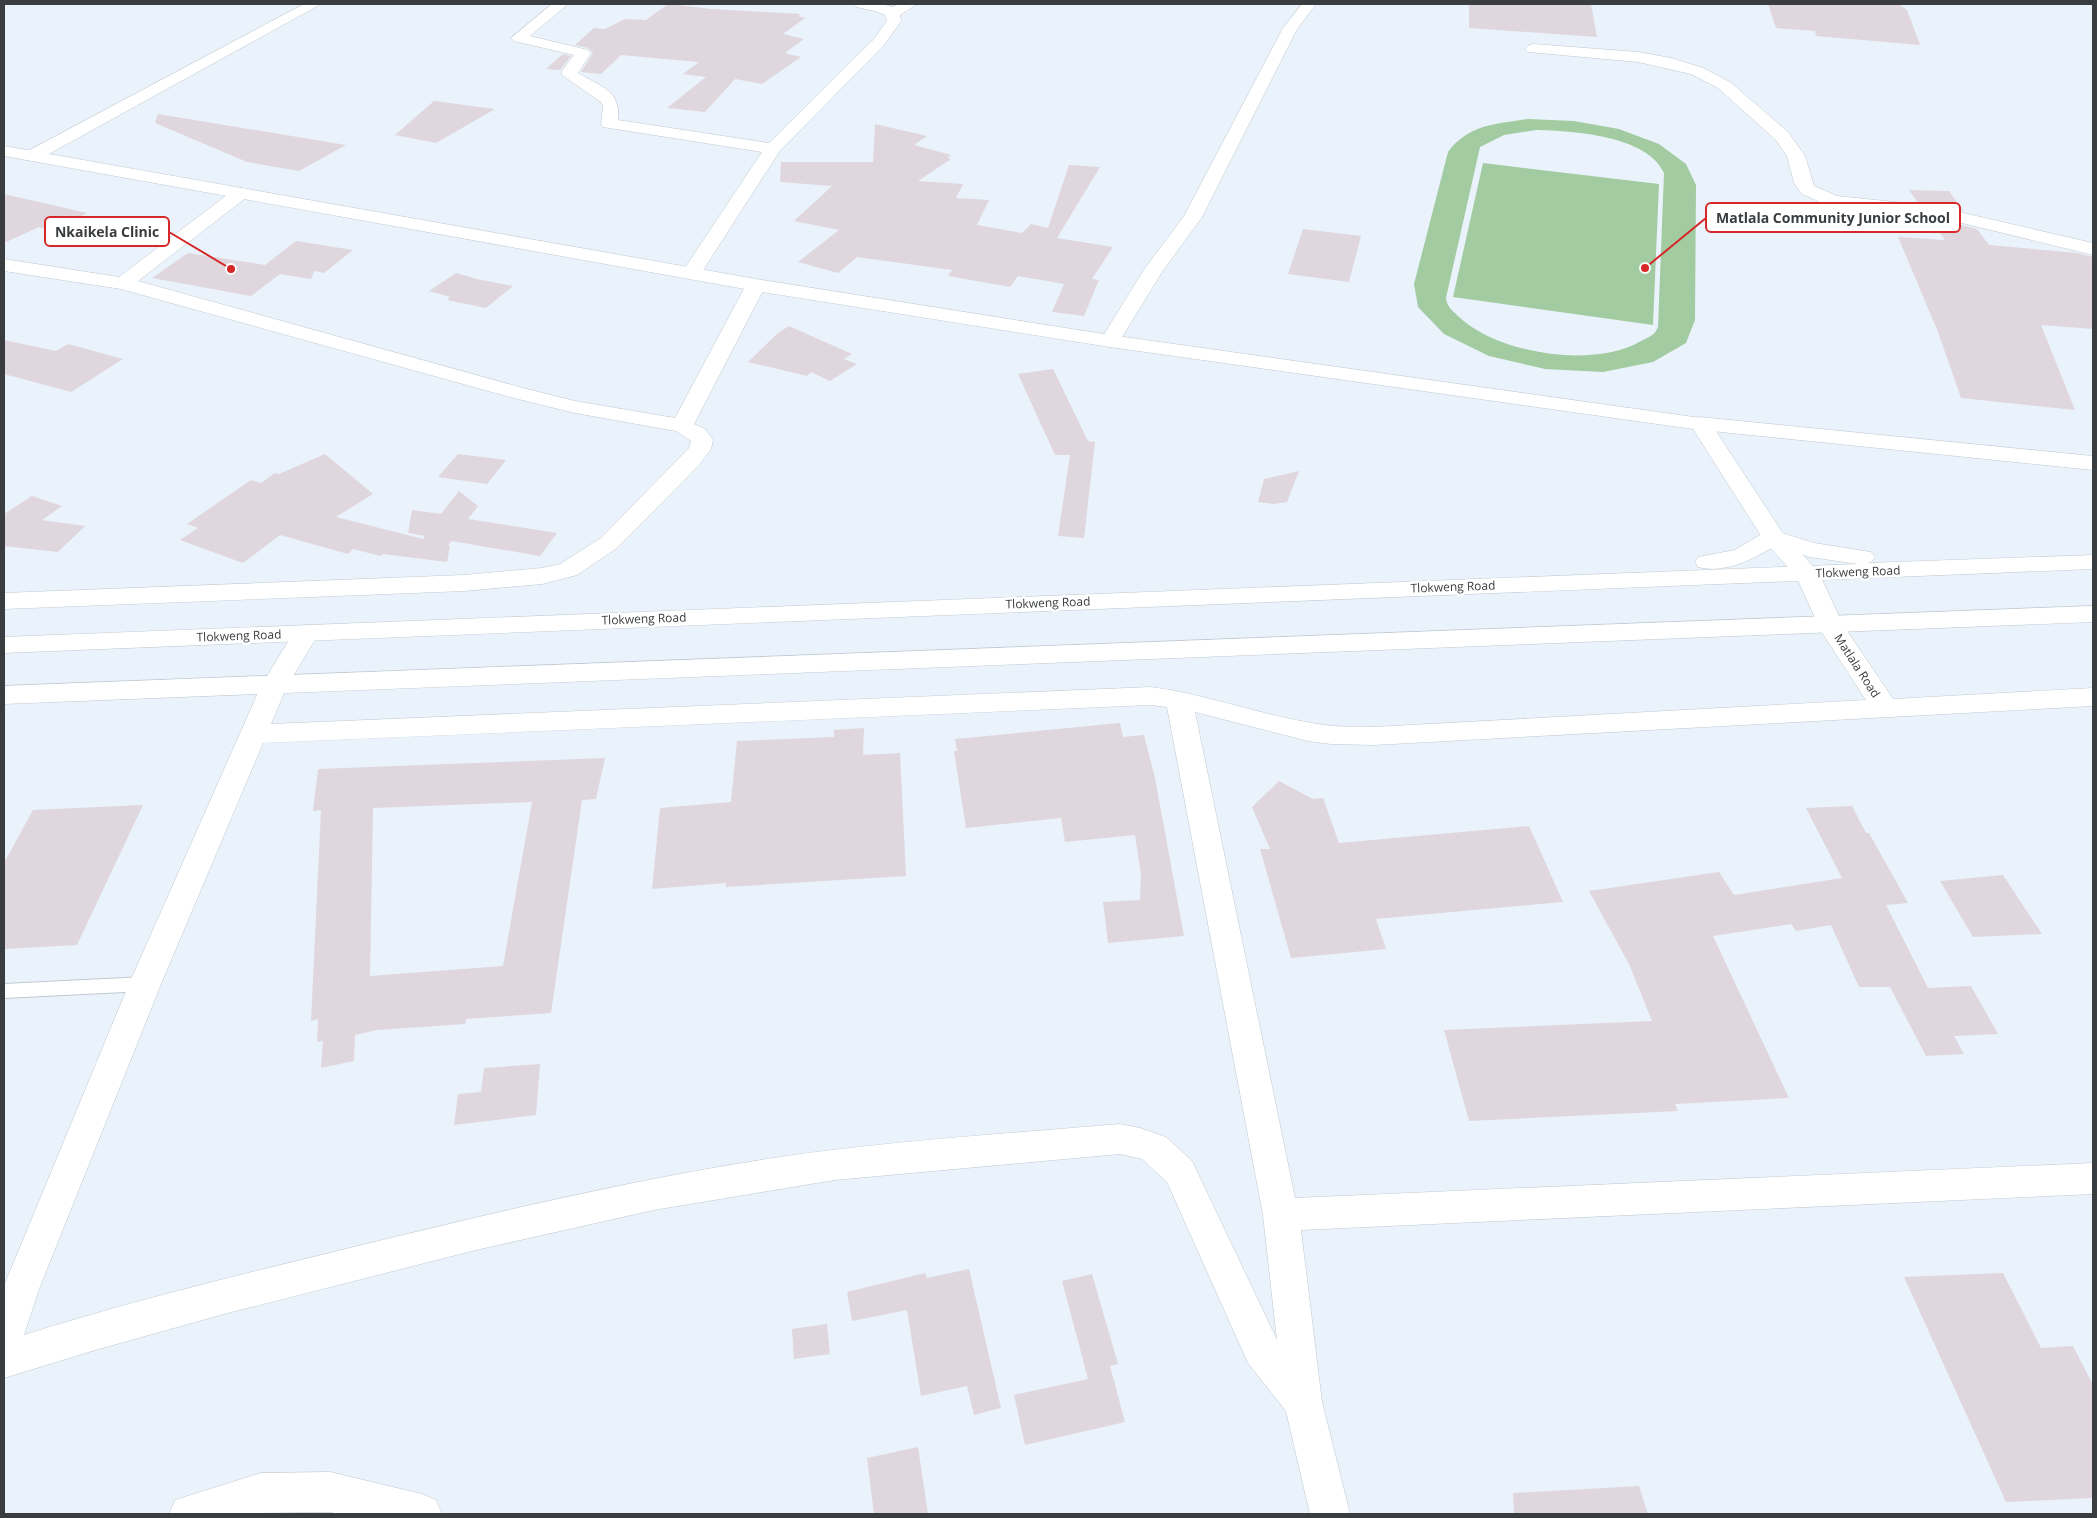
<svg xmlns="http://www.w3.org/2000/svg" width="2097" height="1518" font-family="'Open Sans',sans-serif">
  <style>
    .green { fill: #a3cba2; fill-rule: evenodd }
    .building { fill: #e0d6dd; fill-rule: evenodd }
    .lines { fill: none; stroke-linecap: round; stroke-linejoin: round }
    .lane-casing { stroke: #c0c9d0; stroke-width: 2 }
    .street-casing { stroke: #c0c9d0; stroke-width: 1 }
    .secondary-casing { stroke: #c0c9d0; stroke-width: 1 }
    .primary-casing { stroke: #c0c9d0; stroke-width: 1 }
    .lane { fill: #fff; fill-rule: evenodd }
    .street { fill: #fff; fill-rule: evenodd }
    .secondary { fill: #fff; fill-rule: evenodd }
    .primary { fill: #fff; fill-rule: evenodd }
    .labels { text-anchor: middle; stroke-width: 5; stroke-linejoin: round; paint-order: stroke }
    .street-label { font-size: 12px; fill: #393d40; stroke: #fff }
    .leader { fill: none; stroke: #d62828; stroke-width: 2 }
    .callout-dot { fill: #d62828; stroke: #fff; stroke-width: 2 }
    .callout { fill: #fff; stroke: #d62828; stroke-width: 2 }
    .callout-label { font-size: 14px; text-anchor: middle; font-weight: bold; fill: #393d40 }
  </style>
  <rect width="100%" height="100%" fill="#eaf3fb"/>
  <g class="green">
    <path d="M1528,119L1574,121L1619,129L1659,144L1686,164L1696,185L1695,320L1686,343L1653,362L1603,372L1545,369L1489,356L1444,334L1418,307L1414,284L1448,152C1469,124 1496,124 1528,119ZM1536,130C1572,131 1647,135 1664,173L1658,327C1655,335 1649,337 1641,341C1594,369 1497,354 1458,316C1452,310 1447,307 1446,298L1480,147L1504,135Z"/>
    <polygon points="1483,163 1659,184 1653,325 1453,297"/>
  </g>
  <g class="building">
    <polygon points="668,4 712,9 801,14 798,16 805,18 783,34 804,39 785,53 801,57 762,84 735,79 705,112 667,108 706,77 683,74 699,62 621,55 601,74 581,72 593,53 588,48 575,45 594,28 605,29 625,19 646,20"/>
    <polygon points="1469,4 1591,4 1597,37 1469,28"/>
    <polygon points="1768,4 1898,4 1907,10 1920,45 1816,36 1815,31 1776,28"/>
    <polygon points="563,54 571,56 560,70 546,69"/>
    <polygon points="434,101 495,109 436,143 395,135"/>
    <polygon points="158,114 346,145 299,171 247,162 155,123"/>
    <polygon points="875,124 927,136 914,145 951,155 947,158 951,159 918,181 963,184 956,198 989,200 977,225 1022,233 1031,224 1048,228 1069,165 1100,167 1057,238 1113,247 1092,279 1099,280 1084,316 1052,312 1064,284 1018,276 1010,287 948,276 952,270 857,257 838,273 798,262 839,230 794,221 832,186 780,182 781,162 873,162"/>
    <polygon points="1909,190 1949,191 1963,211 1918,203"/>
    <polygon points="4,194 87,213 54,231 39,227 4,243"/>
    <polygon points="1929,217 1977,229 1989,245 2077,253 2093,257 2093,329 2041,325 2075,410 1961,398 1938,332 1898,237 1945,240"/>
    <polygon points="1303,229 1361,236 1349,282 1288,274"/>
    <polygon points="296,241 353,250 324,273 314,271 311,279 280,274 251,296 152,278 188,253 265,265"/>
    <polygon points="456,273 477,279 513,286 486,308 447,300 450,297 429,291"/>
    <polygon points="789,326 852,354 844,359 857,364 830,381 811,372 807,376 748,362 778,333"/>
    <polygon points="4,340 56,351 68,344 123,359 71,392 4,374"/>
    <polygon points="1053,369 1088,441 1095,442 1084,538 1058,536 1070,455 1055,455 1018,374"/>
    <polygon points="325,454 373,494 336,517 423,539 425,536 408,533 412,510 441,514 459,491 478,506 468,519 557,533 540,556 452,541 448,545 450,546 447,562 383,554 381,556 353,549 348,554 280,535 243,563 180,540 198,528 187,524 251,480 261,483 275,473 279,474"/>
    <polygon points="458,454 506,460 487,484 438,477"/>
    <polygon points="1299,471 1287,502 1274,504 1258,502 1264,479"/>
    <polygon points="32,496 62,506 42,520 85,526 58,552 4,546 4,514"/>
    <polygon points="1120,723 1123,737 1144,735 1155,778 1184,936 1108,943 1103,902 1140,900 1141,874 1135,835 1065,842 1061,818 966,828 954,751 957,751 955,739"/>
    <polygon points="864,728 863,755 900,753 906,876 726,887 726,883 652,889 660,808 731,802 737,741 834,737 834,730"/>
    <path d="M605,758L596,799L582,800L551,1013L466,1019L465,1024L377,1030L355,1035L354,1061L321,1068L323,1041L317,1042L318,1019L311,1021L321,810L313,811L318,769ZM532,802L503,966L370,976L373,808Z"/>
    <polygon points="1279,781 1313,799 1323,798 1339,843 1529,826 1563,902 1376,919 1386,949 1291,958 1260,849 1270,849 1252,807"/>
    <polygon points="143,805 77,945 4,949 4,863 33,810"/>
    <polygon points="1852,806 1866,833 1869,833 1908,903 1886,905 1928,988 1971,986 1998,1034 1954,1036 1964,1054 1926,1056 1890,987 1859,987 1831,925 1796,931 1791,924 1713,936 1789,1098 1675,1104 1678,1111 1469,1121 1444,1030 1652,1021 1629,964 1589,891 1719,872 1734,895 1842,878 1806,808"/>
    <polygon points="2003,875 2042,934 1973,937 1940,881"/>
    <polygon points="540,1064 536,1115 454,1125 458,1094 481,1092 484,1068"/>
    <polygon points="969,1269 1001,1408 974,1415 967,1386 921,1396 907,1310 852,1321 847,1292 925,1273 927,1278"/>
    <polygon points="2003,1273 2041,1348 2073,1346 2093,1385 2093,1498 2006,1502 1904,1277"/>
    <polygon points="1092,1274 1118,1364 1110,1366 1125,1422 1025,1445 1014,1395 1088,1379 1062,1281"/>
    <polygon points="827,1324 830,1354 794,1359 792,1329"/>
    <polygon points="918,1447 928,1514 874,1514 867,1458"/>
    <polygon points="1639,1486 1648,1514 1514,1514 1513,1493"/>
  </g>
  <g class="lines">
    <defs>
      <polygon id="lane" points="145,977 151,979 154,984 151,989 145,991 4,998 4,984"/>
      <g id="street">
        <polygon points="304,4 321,4 38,160 26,160 23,156 26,152"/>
        <path d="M552,4H568L530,36L588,50L591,53L578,73C601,87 621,90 618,120L769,143L874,39L887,21L885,15L875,11L856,7L854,4H883L892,7L899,4H917L900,15L901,21L884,45L779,152L698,278H684L681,274L762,152L603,127L601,124L603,106L601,102L562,75V71L574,55L514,41L511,38Z"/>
        <polygon points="1302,4 1316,4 1297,29 1202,217 1162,272 1117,345 1110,347 1103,345 1100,341 1143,271 1184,216 1283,28"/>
        <polygon points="1533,44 1638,52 1671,58 1703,68 1730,82 1788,132 1805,156 1814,186 1837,196 1933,206 2093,243 2093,255 1933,216 1827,205 1802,194 1794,183 1787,156 1776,140 1718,88 1691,74 1638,62 1528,52 1525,49 1528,46"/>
        <polygon points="241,188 247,189 250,193 247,197 138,281 523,388 575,401 675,418 746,285 749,281 763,281 766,285 694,424 705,429 713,440 711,449 700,464 617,548 577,575 542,584 464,591 4,609 4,593 464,575 542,568 560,564 601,538 689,448 691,441 676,431 575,413 510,397 121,289 4,271 4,259 119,277 235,189"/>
        <polygon points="1700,417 2093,456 2093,470 1692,429 1689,424 1692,419"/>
        <path d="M1830,617L1839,619L1893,699L2093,688V706L1374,745L1331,744L1308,741L1195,712L1295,1198L2093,1163V1194L1301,1230L1322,1402L1350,1514H1310L1286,1411L1248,1363L1167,1182L1142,1159L1120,1154L835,1180L654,1210L476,1250L224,1314L92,1351L4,1378V1286L129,984L261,686L297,627L306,625L315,627L319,633L287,686L271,724L1151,687C1212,695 1270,719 1332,726C1346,727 1360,726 1374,727L1866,700L1817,625L1821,619ZM1151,705L1167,707L1263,1215L1277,1340L1192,1161L1166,1137L1140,1128L1120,1124C1004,1134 888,1141 773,1158C636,1179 501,1211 366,1244C252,1272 137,1299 24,1335L39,1289L161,984L263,743Z"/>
        <polygon points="330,1472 422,1494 436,1500 442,1514 339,1514 330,1512 169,1514 175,1500 261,1473"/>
      </g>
      <polygon id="secondary" points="4,146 756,279 1110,335 1708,419 1782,532 1819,573 1843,625 1839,631 1830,633 1821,631 1796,576 1765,542 1693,429 1110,347 756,291 4,156"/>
      <g id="primary">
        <path d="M1773,530L1814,543L1871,552L1875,557L1871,562L1867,563L2093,555V569L4,653V637L1858,564L1810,557L1775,546C1753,559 1725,574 1698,567L1695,562L1698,557L1735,550L1765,532Z"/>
        <polygon points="2093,606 2093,622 4,704 4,686"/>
      </g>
    </defs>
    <use href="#lane" class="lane-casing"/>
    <use href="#street" class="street-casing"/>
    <use href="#secondary" class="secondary-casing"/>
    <use href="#primary" class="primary-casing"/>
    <use href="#lane" class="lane"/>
    <use href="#street" class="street"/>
    <use href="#secondary" class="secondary"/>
    <use href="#primary" class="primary"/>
  </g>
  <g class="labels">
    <g class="street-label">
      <text transform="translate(1858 572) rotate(-2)" y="4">Tlokweng Road</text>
      <text transform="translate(1453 587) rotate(-2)" y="4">Tlokweng Road</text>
      <text transform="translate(1048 603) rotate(-2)" y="4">Tlokweng Road</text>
      <text transform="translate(644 619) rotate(-2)" y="4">Tlokweng Road</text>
      <text transform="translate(239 636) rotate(-2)" y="4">Tlokweng Road</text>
      <text transform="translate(1857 666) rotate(57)" y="4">Matlala Road</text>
    </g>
  </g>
  <path class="leader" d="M1645 268L1706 218M231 269L169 232"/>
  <g class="callout-dot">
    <circle cx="1645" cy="268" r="5"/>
    <circle cx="231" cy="269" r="5"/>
  </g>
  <g class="callout">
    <rect x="1706" y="203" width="254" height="29" rx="5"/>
    <rect x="45" y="217" width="124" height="29" rx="5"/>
  </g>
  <g class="callout-label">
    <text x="1833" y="223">Matlala Community Junior School</text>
    <text x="107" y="237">Nkaikela Clinic</text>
  </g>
  <rect width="2097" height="1518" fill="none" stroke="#393d40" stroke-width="10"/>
</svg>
